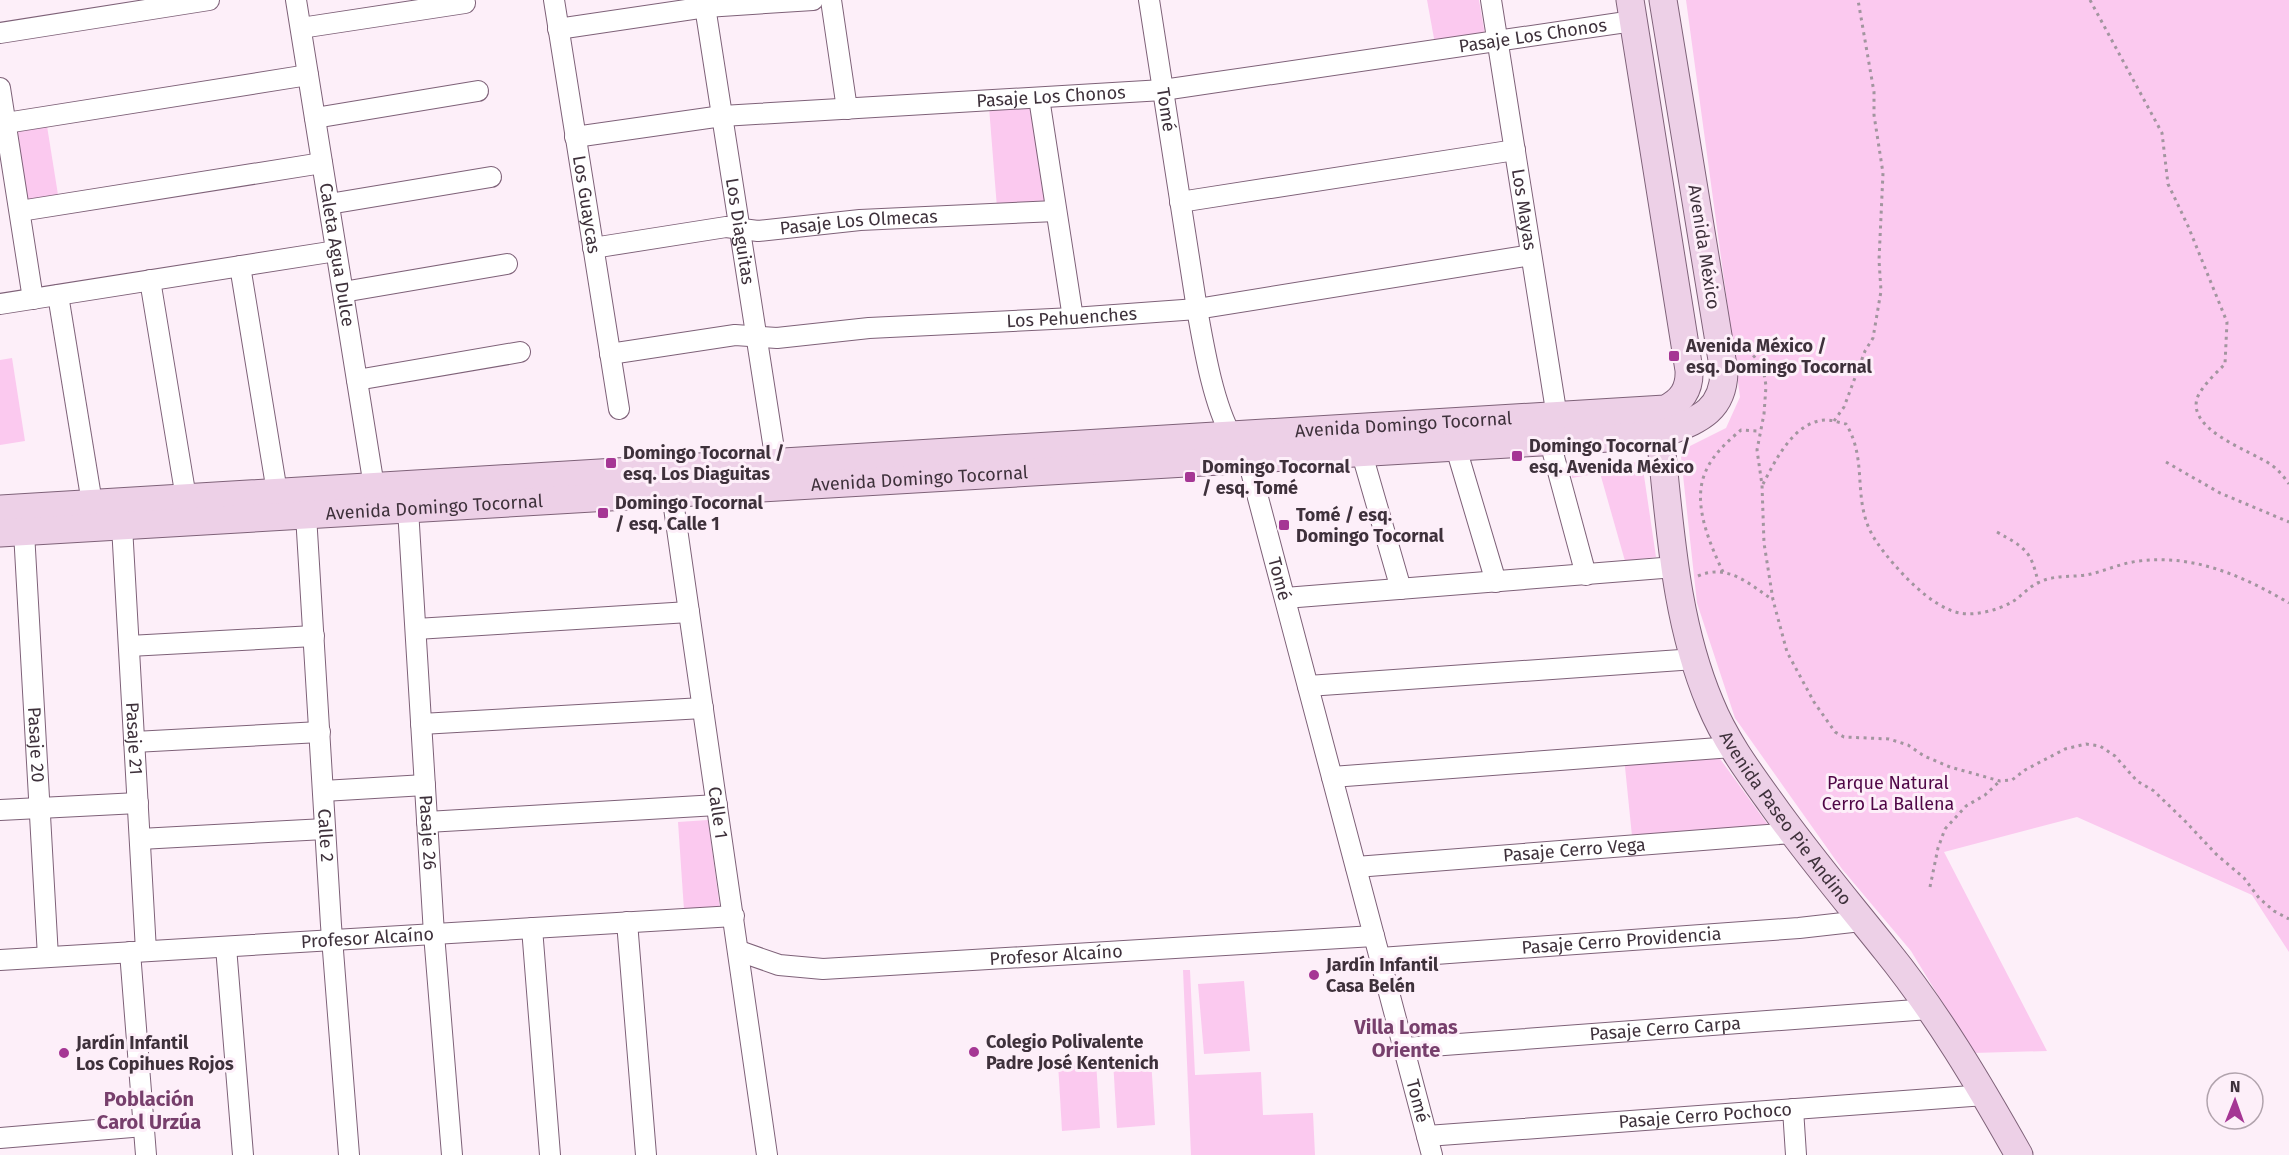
<svg xmlns="http://www.w3.org/2000/svg" width="2289" height="1155" font-family="'Fira Sans',sans-serif">
  <style>
    .green { fill: #fbc9ef }
    .lines { fill: none; stroke-linecap: round; stroke-linejoin: round }
    .street-casing { stroke: #7e6178; stroke-width: 22 }
    .secondary-casing { stroke: #7e6178; stroke-width: 29 }
    .path { stroke: #a2959f; stroke-width: 3; stroke-dasharray: 3 4.5; stroke-linecap: butt }
    .street { stroke: #fff; stroke-width: 20 }
    .secondary { stroke: #edd0e7; stroke-width: 27 }
    .poi-dot { fill: #a53694; stroke: #fdeff9; stroke-width: 2 }
    .labels { text-anchor: middle; stroke-width: 6; stroke-linejoin: round; paint-order: stroke }
    .street-label { font-size: 18px; fill: #3e313b; stroke: #fdeff9 }
    .poi-label { font-size: 18px; font-weight: bold; fill: #3e313b; stroke: #fdeff9; text-anchor: start }
    .park-label { font-size: 18px; fill: #4f0646; stroke: #fdeff9 }
    .neighbourhood-label { font-size: 20px; font-weight: bold; fill: #773f6c; stroke: #fdeff9 }
  </style>
  <rect width="100%" height="100%" fill="#fdeff9"/>
  <g class="green">
    <polygon points="1427,0 1479,0 1485,35 1435,44"/>
    <polygon points="1686,0 2289,0 2289,952 2252,895 2077,817 1944,852 2047,1051 1973,1053 1911,951 1842,869 1735,718 1697,603 1681,457 1690,446 1726,428 1740,397"/>
    <polygon points="1033,105 1046,206 997,208 989,107"/>
    <polygon points="47,126 59,201 23,206 10,132"/>
    <polygon points="12,358 25,441 0,445 0,360"/>
    <polygon points="1642,462 1656,557 1625,561 1600,473 1572,478 1571,467"/>
    <polygon points="1718,756 1771,829 1632,836 1624,757"/>
    <polygon points="708,820 720,908 684,910 678,822"/>
    <polygon points="1183,970 1190,970 1195,1075 1261,1072 1263,1115 1313,1113 1315,1155 1191,1155"/>
    <polygon points="1244,981 1250,1051 1204,1054 1198,984"/>
    <polygon points="1151,1058 1155,1125 1117,1128 1113,1060"/>
    <polygon points="1096,1060 1100,1128 1062,1131 1058,1063"/>
  </g>
  <g class="lines">
    <defs>
      <g id="street">
        <path id="s1" d="M296,0L376,499"/>
        <path id="s2" d="M554,0L619,409"/>
        <path id="s3" d="M704,0L776,462"/>
        <polyline points="831,0 847,109"/>
        <path id="s4" d="M1149,0L1197,309C1204,348 1213,403 1232,437C1237,445 1243,453 1248,460L1432,1155"/>
        <path id="s5" d="M1491,0L1557,417"/>
        <polyline points="301,28 465,3"/>
        <polyline points="558,29 706,7 813,0"/>
        <polyline points="0,33 209,0"/>
        <polyline points="0,88 33,299"/>
        <polyline points="1039,98 1073,318"/>
        <polyline points="315,118 478,91"/>
        <polyline points="6,123 308,75"/>
        <path id="s6" d="M575,137L722,116L1163,90L1633,21"/>
        <polyline points="1180,202 1515,150"/>
        <polyline points="329,204 491,177"/>
        <polyline points="20,211 322,163"/>
        <path id="s7" d="M593,248L726,227L758,231L860,220L1056,211"/>
        <polyline points="240,266 277,492"/>
        <polyline points="150,280 186,498"/>
        <polyline points="343,292 507,264"/>
        <polyline points="58,295 92,503"/>
        <polyline points="0,304 336,251"/>
        <path id="s8" d="M610,354L735,335L777,338L869,328L1073,318L1197,309L1531,255"/>
        <polyline points="357,380 520,352"/>
        <polyline points="1550,442 1586,575"/>
        <polyline points="1456,448 1496,582"/>
        <polyline points="1362,454 1401,589"/>
        <path id="s9" d="M670,480L767,1155"/>
        <path id="s10" d="M408,509L434,934L452,1155"/>
        <path id="s11" d="M306,515L331,925L349,1155"/>
        <path id="s12" d="M122,526L146,951"/>
        <path id="s13" d="M24,532L48,957"/>
        <polyline points="1285,598 1675,567"/>
        <polyline points="416,629 689,612"/>
        <polyline points="129,646 314,636"/>
        <polyline points="1308,686 1695,659"/>
        <polyline points="421,724 703,708"/>
        <polyline points="134,742 320,732"/>
        <polyline points="1332,777 1732,747"/>
        <polyline points="323,791 425,785"/>
        <polyline points="0,810 138,803"/>
        <polyline points="427,822 717,805"/>
        <polyline points="140,839 325,829"/>
        <path id="s14" d="M1356,867L1792,833"/>
        <polyline points="627,922 646,1155"/>
        <polyline points="532,928 550,1155"/>
        <polyline points="226,947 243,1155"/>
        <path id="s15" d="M739,951L779,965L823,969L1374,936"/>
        <polyline points="130,952 146,1155"/>
        <path id="s16" d="M1380,958L1799,928L1861,921"/>
        <path id="s17" d="M0,960L734,916"/>
        <path id="s18" d="M1404,1048L1929,1009"/>
        <polyline points="1793,1109 1796,1155"/>
        <path id="s19" d="M1427,1136L1985,1095"/>
        <polyline points="0,1138 144,1126"/>
      </g>
      <g id="secondary">
        <path id="s20" d="M1658,418C1670,514 1672,613 1710,703C1725,740 1748,771 1771,803C1807,854 1847,901 1886,950C1937,1013 1979,1084 2019,1155"/>
        <path id="s21" d="M0,509L1665,409C1682,401 1690,389 1689,370L1630,0"/>
        <path id="s22" d="M0,533L1660,435C1693,421 1723,415 1724,372L1663,0"/>
      </g>
    </defs>
    <use href="#street" class="street-casing"/>
    <use href="#secondary" class="secondary-casing"/>
    <g class="path">
      <path d="M2090,0L2162,133L2168,184L2188,226L2227,322L2225,364C2216,373 2204,384 2198,396C2184,429 2251,451 2270,464C2278,469 2284,477 2289,484"/>
      <polyline points="1742,346 1747,348 1763,367 1766,386 1764,414 1757,450 1762,485 1764,543 1773,600 1787,652 1814,702 1835,732 1844,737 1889,739 1908,745 1924,756 1950,767 2000,781 2012,780 2025,770 2065,749 2086,744 2100,746 2115,756 2137,781 2154,791 2186,822 2216,854 2244,878 2259,898 2274,911 2289,919"/>
      <polyline points="1834,421 1844,407 1865,351 1873,338 1881,291 1879,260 1883,173 1874,115 1874,92 1858,0"/>
      <polyline points="2166,462 2220,493 2289,522"/>
      <path d="M1763,484C1776,459 1795,420 1827,420C1833,420 1840,423 1846,424C1870,463 1849,504 1878,544C1895,568 1931,608 1960,613C1976,616 1998,610 2012,602C2021,597 2028,587 2038,583C2053,574 2074,578 2091,574C2107,570 2122,563 2139,561C2194,554 2243,576 2289,603"/>
      <path d="M1997,532C2025,548 2031,550 2038,582"/>
      <path d="M1723,572C1710,544 1692,504 1705,473C1712,455 1728,441 1741,430L1758,431"/>
      <path d="M1698,576C1728,563 1749,584 1773,600"/>
      <polyline points="1930,887 1938,848 1945,829 1966,806 1985,795 2000,781"/>
    </g>
    <use href="#street" class="street"/>
    <use href="#secondary" class="secondary"/>
  </g>
  <g class="poi-dot">
    <rect x="1668" y="350" width="12" height="12" rx="3"/>
    <rect x="1511" y="450" width="12" height="12" rx="3"/>
    <rect x="605" y="457" width="12" height="12" rx="3"/>
    <rect x="1184" y="471" width="12" height="12" rx="3"/>
    <rect x="597" y="507" width="12" height="12" rx="3"/>
    <rect x="1278" y="519" width="12" height="12" rx="3"/>
    <circle cx="1314" cy="975" r="6"/>
    <circle cx="974" cy="1052" r="6"/>
    <circle cx="64" cy="1053" r="6"/>
  </g>
  <g class="labels">
    <g class="street-label">
      <text dy="6" stroke="none"><textPath href="#s6" startOffset="964">Pasaje Los Chonos</textPath></text>
      <text dy="6" stroke="none"><textPath href="#s6" startOffset="478">Pasaje Los Chonos</textPath></text>
      <text dy="6" stroke="none"><textPath href="#s4" startOffset="111">Tomé</textPath></text>
      <text dy="6" stroke="none"><textPath href="#s2" startOffset="207">Los Guaycas</textPath></text>
      <text dy="6" stroke="none"><textPath href="#s5" startOffset="212">Los Mayas</textPath></text>
      <text dy="6" stroke="none"><textPath href="#s7" startOffset="268">Pasaje Los Olmecas</textPath></text>
      <text dy="6" stroke="none"><textPath href="#s3" startOffset="234">Los Diaguitas</textPath></text>
      <text transform="translate(1704 247) rotate(81)" y="6">Avenida México</text>
      <text dy="6" stroke="none"><textPath href="#s1" startOffset="258">Caleta Agua Dulce</textPath></text>
      <text dy="6" stroke="none"><textPath href="#s8" startOffset="464">Los Pehuenches</textPath></text>
      <text dy="6" stroke="none"><textPath href="#s21" startOffset="1406">Avenida Domingo Tocornal</textPath></text>
      <text dy="6" stroke="none"><textPath href="#s22" startOffset="921">Avenida Domingo Tocornal</textPath></text>
      <text dy="6" stroke="none"><textPath href="#s22" startOffset="435">Avenida Domingo Tocornal</textPath></text>
      <text dy="6" stroke="none"><textPath href="#s4" startOffset="597">Tomé</textPath></text>
      <text dy="6" stroke="none"><textPath href="#s12" startOffset="213">Pasaje 21</textPath></text>
      <text dy="6" stroke="none"><textPath href="#s13" startOffset="213">Pasaje 20</textPath></text>
      <text dy="6" stroke="none"><textPath href="#s9" startOffset="336">Calle 1</textPath></text>
      <text dy="6" stroke="none"><textPath href="#s20" startOffset="429">Avenida Paseo Pie Andino</textPath></text>
      <text dy="6" stroke="none"><textPath href="#s10" startOffset="324">Pasaje 26</textPath></text>
      <text dy="6" stroke="none"><textPath href="#s11" startOffset="321">Calle 2</textPath></text>
      <text dy="6" stroke="none"><textPath href="#s14" startOffset="219">Pasaje Cerro Vega</textPath></text>
      <text dy="6" stroke="none"><textPath href="#s17" startOffset="368">Profesor Alcaíno</textPath></text>
      <text dy="6" stroke="none"><textPath href="#s16" startOffset="242">Pasaje Cerro Providencia</textPath></text>
      <text dy="6" stroke="none"><textPath href="#s15" startOffset="320">Profesor Alcaíno</textPath></text>
      <text dy="6" stroke="none"><textPath href="#s18" startOffset="262">Pasaje Cerro Carpa</textPath></text>
      <text dy="6" stroke="none"><textPath href="#s4" startOffset="1137">Tomé</textPath></text>
      <text dy="6" stroke="none"><textPath href="#s19" startOffset="279">Pasaje Cerro Pochoco</textPath></text>
    </g>
    <g class="poi-label">
      <text x="1686" y="352">Avenida México /<tspan x="1686" dy="21">esq. Domingo Tocornal</tspan></text>
      <text x="1529" y="452">Domingo Tocornal /<tspan x="1529" dy="21">esq. Avenida México</tspan></text>
      <text x="623" y="459">Domingo Tocornal /<tspan x="623" dy="21">esq. Los Diaguitas</tspan></text>
      <text x="1202" y="473">Domingo Tocornal<tspan x="1202" dy="21">/ esq. Tomé</tspan></text>
      <text x="615" y="509">Domingo Tocornal<tspan x="615" dy="21">/ esq. Calle 1</tspan></text>
      <text x="1296" y="521">Tomé / esq.<tspan x="1296" dy="21">Domingo Tocornal</tspan></text>
      <text x="1326" y="971">Jardín Infantil<tspan x="1326" dy="21">Casa Belén</tspan></text>
      <text x="986" y="1048">Colegio Polivalente<tspan x="986" dy="21">Padre José Kentenich</tspan></text>
      <text x="76" y="1049">Jardín Infantil<tspan x="76" dy="21">Los Copihues Rojos</tspan></text>
    </g>
    <g class="park-label">
      <text x="1888" y="789">Parque Natural<tspan x="1888" dy="21">Cerro La Ballena</tspan></text>
    </g>
    <g class="neighbourhood-label">
      <text x="1406" y="1034">Villa Lomas<tspan x="1406" dy="23">Oriente</tspan></text>
      <text x="149" y="1106">Población<tspan x="149" dy="23">Carol Urzúa</tspan></text>
    </g>
  </g>
  <g transform="translate(2235 1101) rotate(1)"><circle r="28" fill="#fdeff9" stroke="#b1a3ad" stroke-width="1.5"/>
  <path d="M0-4.5L10 22L0 15L-10 22Z" fill="#a53694"/>
  <text y="-9" font-size="16" font-weight="bold" text-anchor="middle" fill="#3e313b">N</text>
  </g>
</svg>
